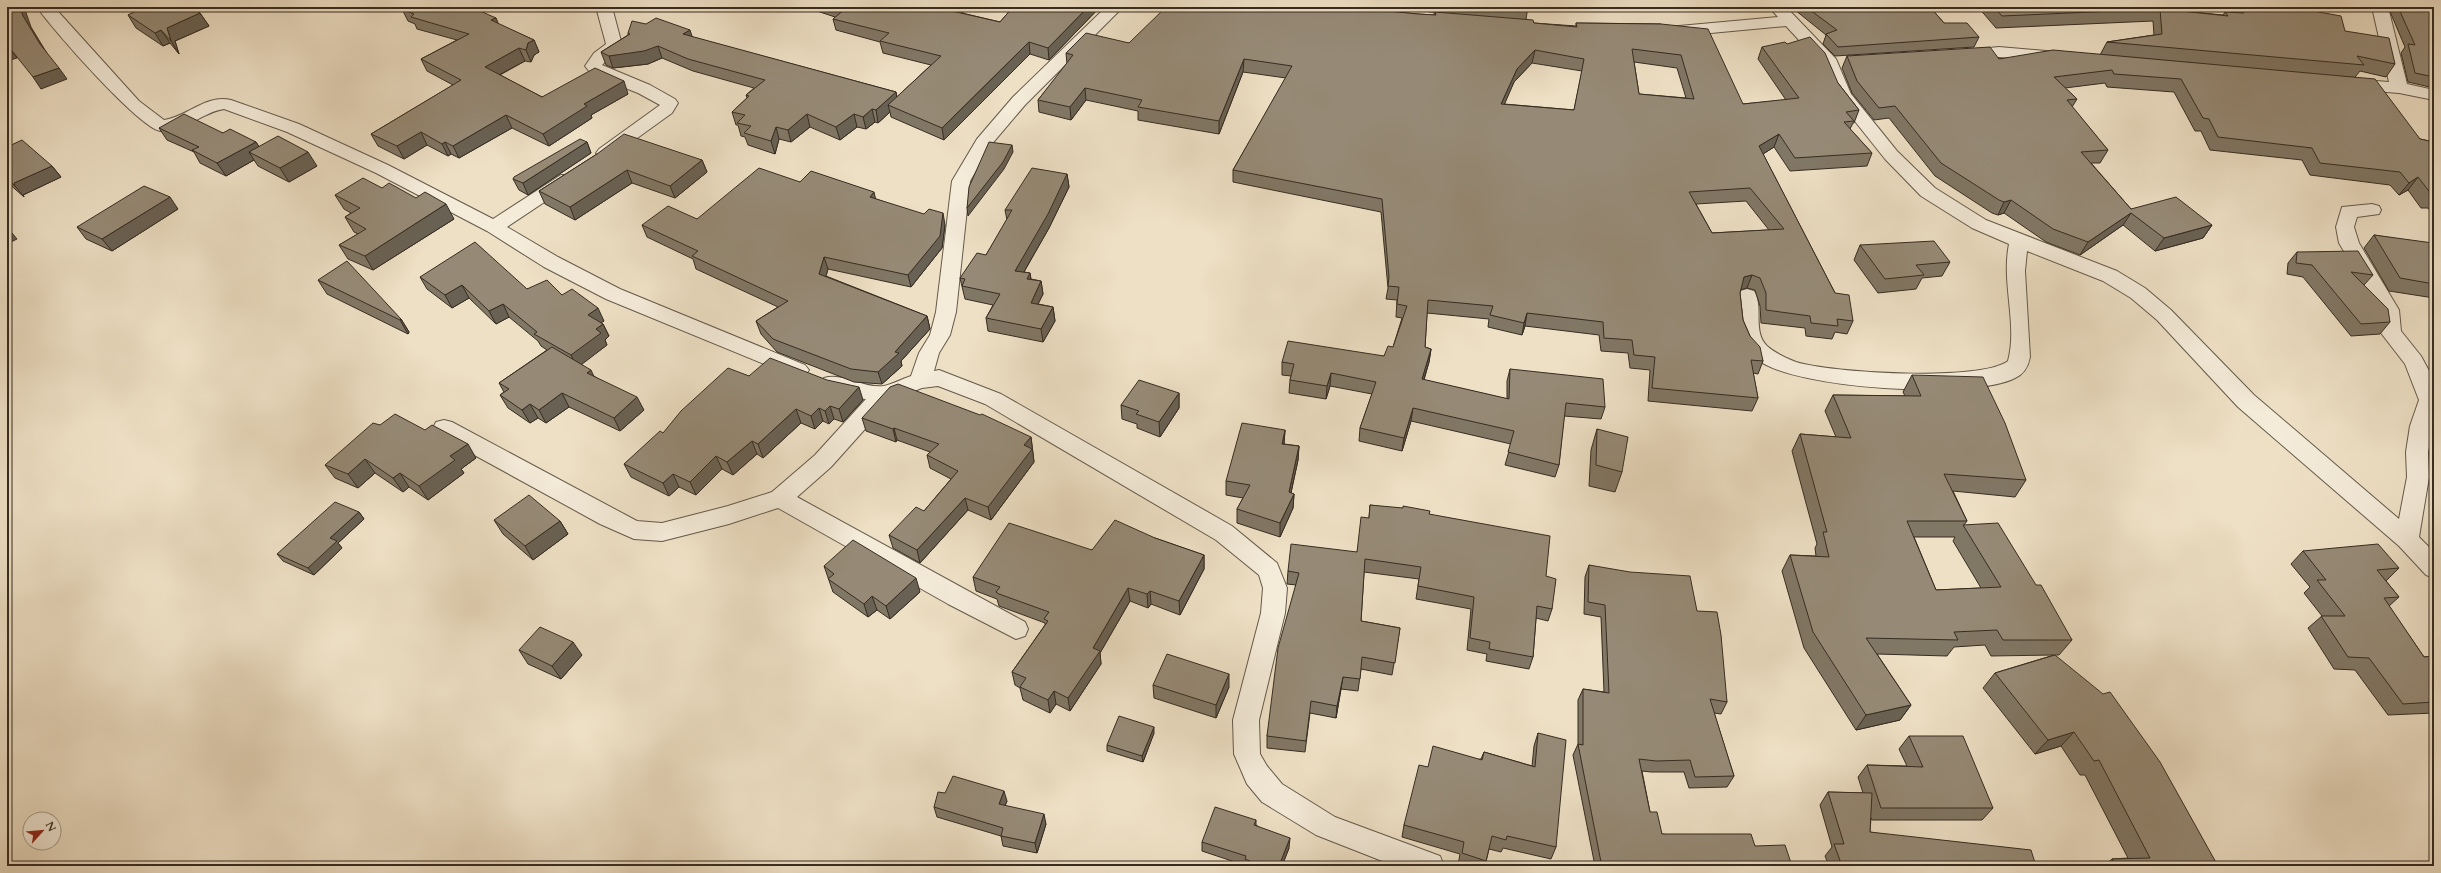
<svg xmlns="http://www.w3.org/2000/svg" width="2441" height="873" font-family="Cardo,serif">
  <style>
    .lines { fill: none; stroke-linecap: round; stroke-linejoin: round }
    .minor-casing { stroke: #64594a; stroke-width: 2 }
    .minor { fill: #f4ebd9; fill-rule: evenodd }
    .wall { fill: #817765; stroke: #362c21; fill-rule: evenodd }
    .shaded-wall { fill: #696153; stroke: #362c21 }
    .building { fill: #968a76; stroke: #362c21; fill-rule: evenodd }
  </style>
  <rect width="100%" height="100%" fill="#eee0c5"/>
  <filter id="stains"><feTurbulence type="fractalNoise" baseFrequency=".005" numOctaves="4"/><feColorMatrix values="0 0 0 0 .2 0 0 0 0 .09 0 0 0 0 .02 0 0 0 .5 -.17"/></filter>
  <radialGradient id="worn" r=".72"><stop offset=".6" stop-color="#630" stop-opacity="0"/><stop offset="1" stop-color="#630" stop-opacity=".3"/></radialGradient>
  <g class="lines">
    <defs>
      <g id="minor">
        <path d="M37,7H54L139,101L164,120C187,117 206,94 231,100L299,124L388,165L493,219L561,175H573L576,179L573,183L507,227L558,257L620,289L805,365L809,370L805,375L798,377L791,375L606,299L544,267L487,231L376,173L287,132L224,109C202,112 184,133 161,131C141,130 51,28 37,7Z"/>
        <polygon points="596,7 612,7 622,45 602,65 650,85 675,99 678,103 672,113 611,157 599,157 596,153 599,149 660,105 638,93 592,75 585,66 594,53 606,44"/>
        <path d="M1106,7H1123L1025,105L991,145L970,181L956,312L950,335L939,353L934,371L939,370L1001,394L1232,526L1277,563L1287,588L1285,613L1259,720L1260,754L1267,766L1282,784L1335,817L1440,856L1444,866H1395L1316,835L1262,802L1247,784L1234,754L1233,720L1261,613L1263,588L1259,575L1216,540L985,404L938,386L922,388L891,400L831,467L797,497L1025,622L1028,629L1025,636L1016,639L948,604L778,508L729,524L662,541L634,539L600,524L436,434L433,428L436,422L444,420L452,422L637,521L662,523L728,506L772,492L815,455L866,399L852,398L824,388L821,383L824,378C843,372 864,389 884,386C893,384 902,379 911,376L919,353L930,335L936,312L952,181L977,139L1013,97Z"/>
        <path d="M1769,7H1786L1836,59L1851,94L1897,151L1935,188L1986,220L2117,271L2145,288L2171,310L2254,395L2399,519L2407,477L2406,452L2410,426L2419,400L2405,364L2381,333L2379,310L2339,243L2336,227L2342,207L2372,204L2379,206L2381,210L2379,214L2357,217L2354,227L2359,243L2399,310L2401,331L2421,356L2434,380V420L2428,452L2429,477L2419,537L2434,552V578L2426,575L2399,546L2238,407L2157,320L2131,298L2103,281L2027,251L2025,271L2030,357C2028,367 2024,374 2015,378C1973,400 1795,389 1758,360C1745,351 1739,337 1738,321C1737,312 1735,299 1740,291L1747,289L1754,291C1764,307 1752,331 1767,346C1775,353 1786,358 1796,362C1832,373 1980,382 2008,361C2018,324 2001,283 2009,244L1972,228L1921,196L1885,159L1834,95L1822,65L1786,26L1679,36L1673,34L1671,31L1673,28L1679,26L1778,17Z"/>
        <polygon points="2372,7 2388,7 2407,84 2434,90 2434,100 2399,93 2350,89 2344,88 2342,84 2344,80 2350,79 2389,82"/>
        <polygon points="1999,47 2057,52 2063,54 2065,57 2063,60 2057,62 1999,57 1958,57 1956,54 1958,51"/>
      </g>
    </defs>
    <use href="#minor" class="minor-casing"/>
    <use href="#minor" class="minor"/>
  </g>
  <g class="wall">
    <polygon points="129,7 191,7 200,13 209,26 175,41 179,54 170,43 163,46 136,28 128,15 133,13"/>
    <polygon points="808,7 968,7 962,13 1000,22 1013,7 1100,7 1049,60 1030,54 944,140 891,117 890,112 878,123 875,122 866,129 857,127 840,140 810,127 791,142 779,139 775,154 748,145 745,137 741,136 738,125 736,125 732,112 747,98 746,95 754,88 693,71 662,58 648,64 613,68 606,65 601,52 628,35 628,33 692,37 896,92 897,97 931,65 883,53 880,42 836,30 833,19 835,17 808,8"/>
    <path d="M1428,7H1528L1526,19L1534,23L1576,26V23L1661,24L1743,104L1786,100L1758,59L1762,47L1838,83L1859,110L1854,123H1853L1850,129L1872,153L1867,166L1790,171L1774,147L1763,154L1835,293L1853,321L1847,334L1835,332L1832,339L1806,336L1805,328L1761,323L1760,306L1755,290L1747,288L1741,289L1740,293L1743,320L1750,336L1763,361L1758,374L1753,373L1758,398L1752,411L1648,401L1650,370L1630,368L1628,353L1601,351L1599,335L1525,326L1522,335L1488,327L1489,319L1427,313L1425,347L1431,349L1429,362L1424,380L1507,399V381L1510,369L1605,407L1601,419L1564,416L1559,465L1555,477L1505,465L1511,444L1411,421L1402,451L1359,441L1360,428L1372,394L1330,386L1326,399L1289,393L1290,380L1291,376L1282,375V362L1384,356L1393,347L1402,318L1396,317L1397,300L1386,299L1388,288L1381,212L1233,182V170L1286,78L1243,72L1219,134L1138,120V111L1086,100L1071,120L1039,112L1038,100L1067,64L1066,53L1129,43L1361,9L1418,14L1434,15V12H1429ZM1634,62L1677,68L1686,98L1639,94ZM1532,63L1582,71L1574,110L1504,104L1514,82ZM1746,201L1769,230L1712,233L1696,204Z"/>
    <polygon points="1791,7 1930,7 1944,23 1979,37 1974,47 1835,56 1823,44 1826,35 1795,10"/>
    <polygon points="1978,7 2161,7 2163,9 2223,15 2225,12 2227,12 2224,7 2291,7 2345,31 2395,64 2386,77 2360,71 2355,77 2420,139 2434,142 2434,216 2428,208 2421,208 2408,190 2399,195 2390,185 2310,175 2302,160 2210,150 2201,131 2195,131 2174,92 2107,87 2105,83 2065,88 2077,99 2072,107 2108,150 2100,163 2091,163 2131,209 2212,225 2203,238 2155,251 2123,225 2080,255 2046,242 2004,213 1998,215 1992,213 1935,176 1889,118 1874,120 1852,93 1842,68 1847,56 1999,59 2100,55 2107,42 2154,35 2153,21 1996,28"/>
    <polygon points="2388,7 2434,7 2434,88 2408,82 2401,53 2405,47"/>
    <polygon points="402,9 496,18 498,24 534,40 539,52 534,55 531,62 525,61 500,75 542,97 628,94 591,115 592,118 549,146 512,128 459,158 451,154 448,156 427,145 404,159 378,146 371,134 453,85 427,71 421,59 457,40 417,29 415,24 408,21"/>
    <polygon points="159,128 223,133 256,142 259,147 317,166 289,182 258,166 254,160 226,176 200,163 194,152 167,140"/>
    <polygon points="587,142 591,153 528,195 519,190 513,179"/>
    <polygon points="7,147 52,166 61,177 23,195 24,197 7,182"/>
    <polygon points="597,154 702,160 707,172 675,198 632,183 575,220 545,204 539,191"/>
    <polygon points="1067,174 1069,187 1049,228 1024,272 1030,273 1031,279 1041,281 1043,294 1038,304 1053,307 1055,321 1043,342 988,331 986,318 993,305 965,299 960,278 986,255 1007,220 1005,210"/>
    <polygon points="800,182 876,199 945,225 942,248 911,287 828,269 826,276 927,316 930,329 901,361 902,366 882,384 854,382 777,352 761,334 756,321 778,307 696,269 693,259 647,237 642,225 697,219"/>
    <polygon points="382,188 454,219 373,270 348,259 339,245 358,234 354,232 345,217 351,213 344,209 335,195"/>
    <polygon points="178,209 112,251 86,239 77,227"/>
    <polygon points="2374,235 2434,245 2434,298 2389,291 2364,248"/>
    <polygon points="1860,245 1950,262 1942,276 1922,278 1916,289 1878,293 1854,260"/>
    <polygon points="2297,252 2373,275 2364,285 2390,322 2380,334 2351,336 2303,277 2287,274 2288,263"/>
    <polygon points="420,277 527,289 562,295 604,321 601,322 603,324 609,336 605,340 607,345 581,364 594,376 644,410 620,431 569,407 546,423 538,418 530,423 508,408 500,395 504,392 499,383 547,350 541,346 538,341 509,317 496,324 469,298 452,308 427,289"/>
    <polygon points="318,280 401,319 409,332 408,334 327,294"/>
    <path d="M1912,375L2026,480L2015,497L1953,491L1967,521L1964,525L2036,585L2072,640L2059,655H2055L2218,866H2104L2112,859L2128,858L2085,775H2080L2061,746L2035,754L1983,688L1995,673L2054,655L1991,656L1985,645L1954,647L1947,656L1877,654L1911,705L1900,720L1856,730L1804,648L1782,571L1790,555L1816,556L1815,548L1817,544L1792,451L1800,434L1836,437L1825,411L1833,395L1905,396L1903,392ZM1914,537H1955L1953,541L1981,588L1936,590Z"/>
    <polygon points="749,376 863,400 843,422 834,419 829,424 823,421 815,429 801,423 763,458 757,454 733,475 722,469 696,495 679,487 669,496 631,477 624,464 663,433"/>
    <polygon points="1179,393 1179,408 1160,437 1137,428 1137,424 1122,419 1121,405"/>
    <polygon points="862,418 1031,437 1034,462 991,520 968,510 920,563 893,548 889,535 924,511 951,479 930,468 927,455 930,452 897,440 896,442 866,431"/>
    <polygon points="380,425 476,458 461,469 464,473 428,500 409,487 403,492 375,473 358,488 335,478 325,465"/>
    <polygon points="1597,429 1622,472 1615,492 1589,486 1591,450"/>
    <polygon points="1285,430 1284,444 1299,446 1298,460 1291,493 1294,494 1293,508 1280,537 1237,523 1237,509 1243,498 1226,495 1226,481"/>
    <polygon points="1370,505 1429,514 1546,576 1552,609 1548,621 1536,618 1533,657 1529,669 1486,661 1487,654 1467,650 1471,609 1416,599 1419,579 1364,572 1361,621 1400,628 1392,675 1361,669 1358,691 1341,689 1336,718 1310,713 1305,752 1267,748 1267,736 1296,585 1287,584 1288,571 1357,552 1369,518"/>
    <polygon points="359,512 364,519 338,543 342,548 314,575 283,561 277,554"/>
    <polygon points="494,520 560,521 568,534 533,560 503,534"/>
    <polygon points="1155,538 1204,555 1204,569 1180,615 1151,604 1148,608 1130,601 1100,653 1101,664 1070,711 1056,704 1050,713 1023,700 1020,688 1015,685 1012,672 1045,625 1045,623 999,606 997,599 976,591 973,577 1092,550"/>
    <polygon points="2303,551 2399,568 2386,581 2399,597 2389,606 2424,657 2434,656 2434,713 2388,715 2355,670 2334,669 2308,628 2322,616 2304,593 2310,587 2291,564"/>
    <polygon points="1589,565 1697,611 1727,702 1721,714 1714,713 1734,776 1727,787 1689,788 1684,772 1651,772 1642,771 1650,812 1662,834 1755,846 1792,866 1595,866 1573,755 1578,744 1578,700 1583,689 1604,692 1601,617 1584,614 1585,577"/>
    <polygon points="824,566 920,592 890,619 877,610 868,617 833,592"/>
    <polygon points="519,650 582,655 561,679 528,664"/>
    <polygon points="1153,685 1229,687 1216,718 1154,698"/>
    <polygon points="1154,733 1143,762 1107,751 1107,745"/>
    <polygon points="1538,733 1556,847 1551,859 1503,848 1501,852 1489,849 1485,866 1461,866 1458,865 1460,854 1402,837 1404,825 1428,767 1481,759 1484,752 1532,766 1534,746"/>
    <polygon points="1909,736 1993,808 1982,820 1872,820 1871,818 1870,832 2036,866 1829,866 1825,856 1832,847 1820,805 1828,792 1863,793 1858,777 1867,765 1907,766 1899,749"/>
    <polygon points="945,793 1007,801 1005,806 1046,824 1037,853 1003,846 1001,836 937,817 934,807"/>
    <polygon points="1256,820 1256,825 1289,848 1282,866 1244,866 1244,865 1202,851 1202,842"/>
  </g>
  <g class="shaded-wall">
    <polygon points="20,7 24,7 31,27 48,55 40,44 23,16"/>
    <polygon points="956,7 968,7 954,23 952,11"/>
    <polygon points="1088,7 1100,7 1049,60 1048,48"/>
    <polygon points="200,13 209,26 175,41 179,54 171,41 167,28"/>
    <polygon points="496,18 501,30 491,20"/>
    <polygon points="161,30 170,43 163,46 155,33"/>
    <polygon points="690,30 694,42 683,34"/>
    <polygon points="534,40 539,52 534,55 531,62 526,50 528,43"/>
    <polygon points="1029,42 1030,54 944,140 942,128"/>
    <polygon points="658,46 662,58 648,64 613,68 609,56"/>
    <polygon points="7,47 9,47 17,58 7,61"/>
    <polygon points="519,48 525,61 491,79 485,67"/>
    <polygon points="1535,50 1532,63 1514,82 1499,117 1501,104 1517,69"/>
    <polygon points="1244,59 1243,72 1219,134 1219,121"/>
    <polygon points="59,68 67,79 41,89 33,77"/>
    <polygon points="624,81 628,94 591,115 592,118 549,146 543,134 584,104"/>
    <polygon points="1085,88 1086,100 1071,120 1070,107"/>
    <polygon points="896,92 898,104 888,105 890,112 878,123 876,110"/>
    <polygon points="872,109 875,122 866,129 863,117"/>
    <polygon points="807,114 810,127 791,142 788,130"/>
    <polygon points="854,114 857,127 840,140 836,127"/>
    <polygon points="506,115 512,128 459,158 453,146"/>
    <polygon points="776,127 779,139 775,154 771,141"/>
    <polygon points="421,132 427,145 404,159 397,146"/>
    <polygon points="1779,134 1774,147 1755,159 1759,146"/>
    <polygon points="256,142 264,154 249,152 254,160 226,176 217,163"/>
    <polygon points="445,142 451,154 448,156 442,144"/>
    <polygon points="587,142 591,153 528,195 523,183"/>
    <polygon points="1012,145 1013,152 1004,169 968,216 967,208"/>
    <polygon points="308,152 317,166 289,182 280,168"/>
    <polygon points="702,160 707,172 675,198 670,186"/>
    <polygon points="52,166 61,177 23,195 24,197 15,186 14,183"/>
    <polygon points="627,170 632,183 575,220 570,207"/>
    <polygon points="1067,174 1069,187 1049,228 1017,284 1015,271"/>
    <polygon points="2418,177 2408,190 2399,195 2409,183"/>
    <polygon points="874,192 877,205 870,197"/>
    <polygon points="170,197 178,209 112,251 102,239"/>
    <polygon points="2011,200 2004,213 1998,215 2004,202"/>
    <polygon points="446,204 454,219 373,270 365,256"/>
    <polygon points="943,213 945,225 942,248 911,287 908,275"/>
    <polygon points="2131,213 2123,225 2080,255 2088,242"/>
    <polygon points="2212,225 2203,238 2155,251 2164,238"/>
    <polygon points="7,227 17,239 7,244"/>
    <polygon points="824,257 828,269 823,286 819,274"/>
    <polygon points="1030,273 1032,287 1027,279"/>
    <polygon points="1752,275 1747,288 1740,290 1744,277"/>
    <polygon points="1041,281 1043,294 1032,316 1031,303"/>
    <polygon points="462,285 469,298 452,308 445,295"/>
    <polygon points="503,304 509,317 496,324 489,311"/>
    <polygon points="1053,307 1055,321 1043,342 1041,329"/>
    <polygon points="598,308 604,321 594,327 588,315"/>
    <polygon points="1527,313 1525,326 1522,335 1524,323"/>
    <polygon points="927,316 930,329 901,361 902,366 882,384 878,372 895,352"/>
    <polygon points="401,319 409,332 408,334 400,320"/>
    <polygon points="603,324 609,336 605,340 607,345 577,368 571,355 596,329"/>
    <polygon points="1431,349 1429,362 1420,392 1422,379"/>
    <polygon points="591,370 597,383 587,373"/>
    <polygon points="1331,373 1330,386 1326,399 1327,386"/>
    <polygon points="859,387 863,400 843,422 839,409"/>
    <polygon points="562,393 569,407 546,423 539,410"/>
    <polygon points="1179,393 1179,408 1160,437 1159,422"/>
    <polygon points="637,397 644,410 620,431 614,418"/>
    <polygon points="530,404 538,418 530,423 522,410"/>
    <polygon points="830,406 834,419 829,424 825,411"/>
    <polygon points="819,408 823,421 815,429 811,416"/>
    <polygon points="1413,408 1411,421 1402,451 1404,438"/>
    <polygon points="796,409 801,423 763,458 758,444"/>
    <polygon points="894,428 897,440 896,442 893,429"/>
    <polygon points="1285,430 1284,444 1282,444"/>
    <polygon points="1031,437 1034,462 991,520 988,507 1024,445"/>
    <polygon points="752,441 757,454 733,475 727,462"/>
    <polygon points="468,444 476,458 461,469 464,473 428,500 419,486 450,456"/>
    <polygon points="1299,446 1298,460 1288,506 1289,492"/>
    <polygon points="716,456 722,469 696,495 690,482"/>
    <polygon points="365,459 375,473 358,488 348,474"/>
    <polygon points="400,473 409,487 403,492 393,478"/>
    <polygon points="673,474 679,487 669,496 663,483"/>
    <polygon points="1294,494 1293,508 1280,537 1280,523"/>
    <polygon points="965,498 968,510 920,563 917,550"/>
    <polygon points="359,512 364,519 338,543 342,548 314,575 308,568 330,538"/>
    <polygon points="560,521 568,534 533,560 525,546"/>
    <polygon points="1204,555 1204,569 1180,615 1179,601"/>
    <polygon points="916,578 920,592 890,619 886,606"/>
    <polygon points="1128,588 1130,601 1100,653 1101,664 1070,711 1068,698 1093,648"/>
    <polygon points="1150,591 1151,604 1148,608 1147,594"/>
    <polygon points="872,596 877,610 868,617 864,604"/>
    <polygon points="573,642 582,655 561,679 552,666"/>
    <polygon points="1229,674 1229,687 1216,718 1216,705"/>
    <polygon points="1343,677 1341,689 1336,718 1337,706"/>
    <polygon points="1054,691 1056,704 1050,713 1048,700"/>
    <polygon points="1911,705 1900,720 1856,730 1866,715"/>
    <polygon points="1154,727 1154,733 1143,762 1142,756"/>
    <polygon points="2074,732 2061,746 2035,754 2048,740"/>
    <polygon points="1004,791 1007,801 1001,814 999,804"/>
    <polygon points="1044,814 1046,824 1037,853 1035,843"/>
    <polygon points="1290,838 1289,848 1282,866 1279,866"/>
  </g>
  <g class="building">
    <polygon points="7,7 20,7 23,16 40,44 59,68 33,77 9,47 7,47"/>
    <polygon points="130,7 191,7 200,13 167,28 171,41 161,30 155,33 128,15 134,12"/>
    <polygon points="406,7 471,7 496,18 491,20 534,40 528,43 526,50 519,48 485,67 542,97 595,68 624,81 584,104 587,106 543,134 506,115 453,146 445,142 442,144 421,132 397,146 371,134 461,80 421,59 469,34 411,17 414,14 402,9"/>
    <polygon points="839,7 956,7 952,11 1000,22 1013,7 1088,7 1048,48 1029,42 942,128 888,105 941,56 880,41 889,33 833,19 845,9"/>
    <path d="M1166,7H1360L1359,8L1418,14L1436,15L1435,12L1533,20L1534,23L1577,27L1576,23L1661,24L1708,29L1743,104L1799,98L1762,47L1785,42L1787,44L1810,37L1825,53L1838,83L1859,110L1846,112L1854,121L1844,122L1872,153L1795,158L1779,134L1759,146L1835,293L1849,295L1853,321L1837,319L1838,326L1811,323L1810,316L1766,310V293L1760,278L1752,275L1744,277L1740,293L1743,320L1750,336L1760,347L1763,361L1751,360L1758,398L1652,388L1655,357L1634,355L1632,340L1604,338L1603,322L1527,313L1524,323L1490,315L1493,306L1428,300L1425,347L1431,349L1422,379L1509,399L1510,369L1603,379L1605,407L1566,403L1559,465L1508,452L1514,431L1413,408L1404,438L1360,428L1376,382L1331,373L1327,386L1290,380L1294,364L1282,362L1288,341L1384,356L1388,346L1393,347L1407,306L1397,304L1399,287L1388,286L1389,277L1382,199L1233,170L1292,66L1244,59L1219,121L1138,107L1142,100L1085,88L1070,107L1038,100L1073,55L1066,53L1086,33L1129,43ZM1632,49L1681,55L1694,99L1639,94ZM1535,50L1584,59L1574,110L1501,104L1517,69ZM1750,188L1784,229L1712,233L1689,192Z"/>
    <polygon points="1512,7 1528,7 1529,8 1517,8"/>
    <polygon points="1806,7 1930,7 1944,23 1967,23 1979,37 1838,47 1826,34 1837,30"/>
    <polygon points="1994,7 2161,7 2163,9 2162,9 2228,16 2225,12 2244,13 2240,7 2291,7 2341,16 2345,31 2389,38 2395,64 2357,56 2364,65 2107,42 2162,34 2160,9 2002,16"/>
    <polygon points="2398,7 2434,7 2434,77 2415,73 2408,44 2415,45"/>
    <polygon points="656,18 690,30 683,34 896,92 876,110 872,109 863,117 854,114 836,127 807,114 788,130 776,127 771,141 744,133 751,126 737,123 745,115 732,112 749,96 746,95 765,80 688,59 658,46 644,51 609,56 601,52 630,34 628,33 632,21 646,24"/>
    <polygon points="1990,47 1999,59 2053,50 2375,79 2420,139 2434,142 2434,195 2432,195 2418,177 2409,183 2400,172 2320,163 2312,148 2218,137 2209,119 2203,118 2181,79 2114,74 2112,70 2054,77 2077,99 2067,100 2108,150 2081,152 2131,209 2176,197 2212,225 2164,238 2131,213 2088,242 2053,229 2011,200 2004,202 1999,200 1941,163 1895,106 1879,108 1857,81 1847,56"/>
    <polygon points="184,114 223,133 230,129 256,142 217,163 192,150 199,147 159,128"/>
    <polygon points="624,134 702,160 670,186 627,170 570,207 539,191 597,154"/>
    <polygon points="278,136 308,152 280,168 249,152"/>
    <polygon points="580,139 587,142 523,183 513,179 514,177"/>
    <polygon points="22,140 52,166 14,183 15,186 7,179 7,147"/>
    <polygon points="989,142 1012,145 1003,162 967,208 969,187"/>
    <polygon points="759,168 800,182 811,171 874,192 870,197 924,214 929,209 943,213 940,236 908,275 824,257 819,274 927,316 895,352 899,353 878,372 851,369 773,339 756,321 788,301 692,256 698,251 642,225 668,206 697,219"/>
    <polygon points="1032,168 1067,174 1048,214 1015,271 1030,273 1027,279 1041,281 1031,303 1053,307 1041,329 986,318 1000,294 962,286 965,279 960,278 977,253 986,255 1012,210 1005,210"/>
    <polygon points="363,178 382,188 389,183 416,198 425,192 446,204 365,256 339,245 366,229 345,217 360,208 335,195"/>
    <polygon points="144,186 170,197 102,239 77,227"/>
    <polygon points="2374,235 2433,243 2434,245 2434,284 2400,278"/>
    <polygon points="1934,241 1950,262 1916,265 1924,275 1885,279 1860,245"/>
    <polygon points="475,242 527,289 547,280 562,295 572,289 598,308 588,315 603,324 596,329 601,333 571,355 534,334 537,332 503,304 489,311 462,285 445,295 420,277"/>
    <polygon points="2358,251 2373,275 2351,272 2388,309 2390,322 2361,324 2312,265 2296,263 2297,252"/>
    <polygon points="347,261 401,319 400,320 318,280"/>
    <polygon points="552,347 591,370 587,373 637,397 614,418 562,393 539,410 530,404 522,410 500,395 509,389 499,383"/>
    <polygon points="770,358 827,380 859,387 839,409 830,406 825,411 819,408 811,416 796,409 758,444 752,441 727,462 716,456 690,482 673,474 663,483 624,464 660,431 663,433 681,411 728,368 749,376"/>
    <polygon points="1912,375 1983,377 2005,423 2026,480 1944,474 1967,521 1907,521 1936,590 2001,587 1963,525 1998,523 2036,585 2041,585 2072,640 2003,640 1997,630 1954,632 1958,640 1866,638 1911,705 1866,715 1813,632 1790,555 1829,557 1823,532 1827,532 1800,434 1851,438 1833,395 1921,396"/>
    <polygon points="1139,380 1179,393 1159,422 1136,414 1139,411 1121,405"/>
    <polygon points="898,384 980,415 982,414 1031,437 1024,445 1032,449 988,507 965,498 917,550 889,535 916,507 924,511 958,471 927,455 939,444 894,428 893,429 862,418 890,387"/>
    <polygon points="395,414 425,430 432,425 468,444 450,456 455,460 419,486 400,473 393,478 365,459 348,474 325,465 373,423 380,425"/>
    <polygon points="1242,423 1285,430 1282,444 1299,446 1289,492 1294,494 1280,523 1237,509 1250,485 1226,481"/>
    <polygon points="1597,429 1628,437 1622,472 1596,465"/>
    <polygon points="529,495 560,521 525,546 494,520"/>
    <polygon points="335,502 359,512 330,538 337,541 308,568 277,554"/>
    <polygon points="1370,505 1403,508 1403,506 1430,511 1429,514 1550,536 1546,576 1556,579 1552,609 1537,606 1533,657 1489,649 1490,642 1470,638 1474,597 1418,586 1421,567 1365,559 1361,621 1400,628 1395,663 1362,657 1360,679 1343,677 1337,706 1311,701 1306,741 1267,736 1278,648 1299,573 1288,571 1291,544 1357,552 1361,517 1369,518"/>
    <polygon points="1115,520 1155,538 1204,555 1179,601 1150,591 1147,594 1128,588 1093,648 1100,651 1068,698 1054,691 1048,700 1020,687 1026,678 1012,672 1048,621 1044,619 1049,612 999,594 996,592 1000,587 973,577 1009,523 1092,550"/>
    <polygon points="853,540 916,578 886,606 872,596 864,604 828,579 834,574 824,566"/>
    <polygon points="2378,544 2399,568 2377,570 2399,597 2384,598 2424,657 2434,656 2434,702 2403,704 2369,658 2348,657 2321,616 2345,616 2317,580 2326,580 2303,551"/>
    <polygon points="1589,565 1630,572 1690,576 1697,611 1717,612 1721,635 1727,702 1710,699 1734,776 1695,777 1690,760 1656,761 1639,759 1650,812 1657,812 1662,834 1751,834 1755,846 1785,845 1792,866 1618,866 1617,862 1601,862 1578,744 1583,745 1583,689 1609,693 1605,605 1588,602"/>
    <polygon points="540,627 573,642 552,666 519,650"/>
    <polygon points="1167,654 1229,674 1216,705 1153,685"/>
    <polygon points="2055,655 2103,694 2110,692 2160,762 2218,866 2116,866 2112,859 2150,858 2099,760 2094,761 2074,732 2048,740 1995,673"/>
    <polygon points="1119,716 1154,727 1142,756 1107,745"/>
    <polygon points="1538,733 1566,740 1556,847 1507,836 1506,840 1492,836 1486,861 1462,853 1464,842 1404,825 1419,765 1428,767 1433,746 1482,760 1484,752 1535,767"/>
    <polygon points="1909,736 1963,736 1993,808 1881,808 1867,765 1923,767"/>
    <polygon points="953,776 1004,791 999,804 1044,814 1035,843 1001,836 1003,828 934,807 938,792 945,793"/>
    <polygon points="1828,792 1872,793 1870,832 2031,850 2036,866 1842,866 1834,844 1844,844"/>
    <polygon points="1215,807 1256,820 1254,825 1290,838 1279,866 1262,866 1245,859 1246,856 1202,842"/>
  </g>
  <rect width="2441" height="873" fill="none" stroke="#eee0c5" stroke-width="24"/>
  <rect x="8" y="8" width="2425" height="857" fill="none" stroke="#362c21" stroke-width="2"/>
  <rect x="12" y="12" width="2417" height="849" fill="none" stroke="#362c21"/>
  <g transform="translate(42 831) rotate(63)"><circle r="19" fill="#f4ebd9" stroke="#a89f8f"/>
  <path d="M0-3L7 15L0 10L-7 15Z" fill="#8f2418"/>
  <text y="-6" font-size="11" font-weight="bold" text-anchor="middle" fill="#362c21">N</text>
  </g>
  <rect width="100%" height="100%" filter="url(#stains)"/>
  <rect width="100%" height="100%" fill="url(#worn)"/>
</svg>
